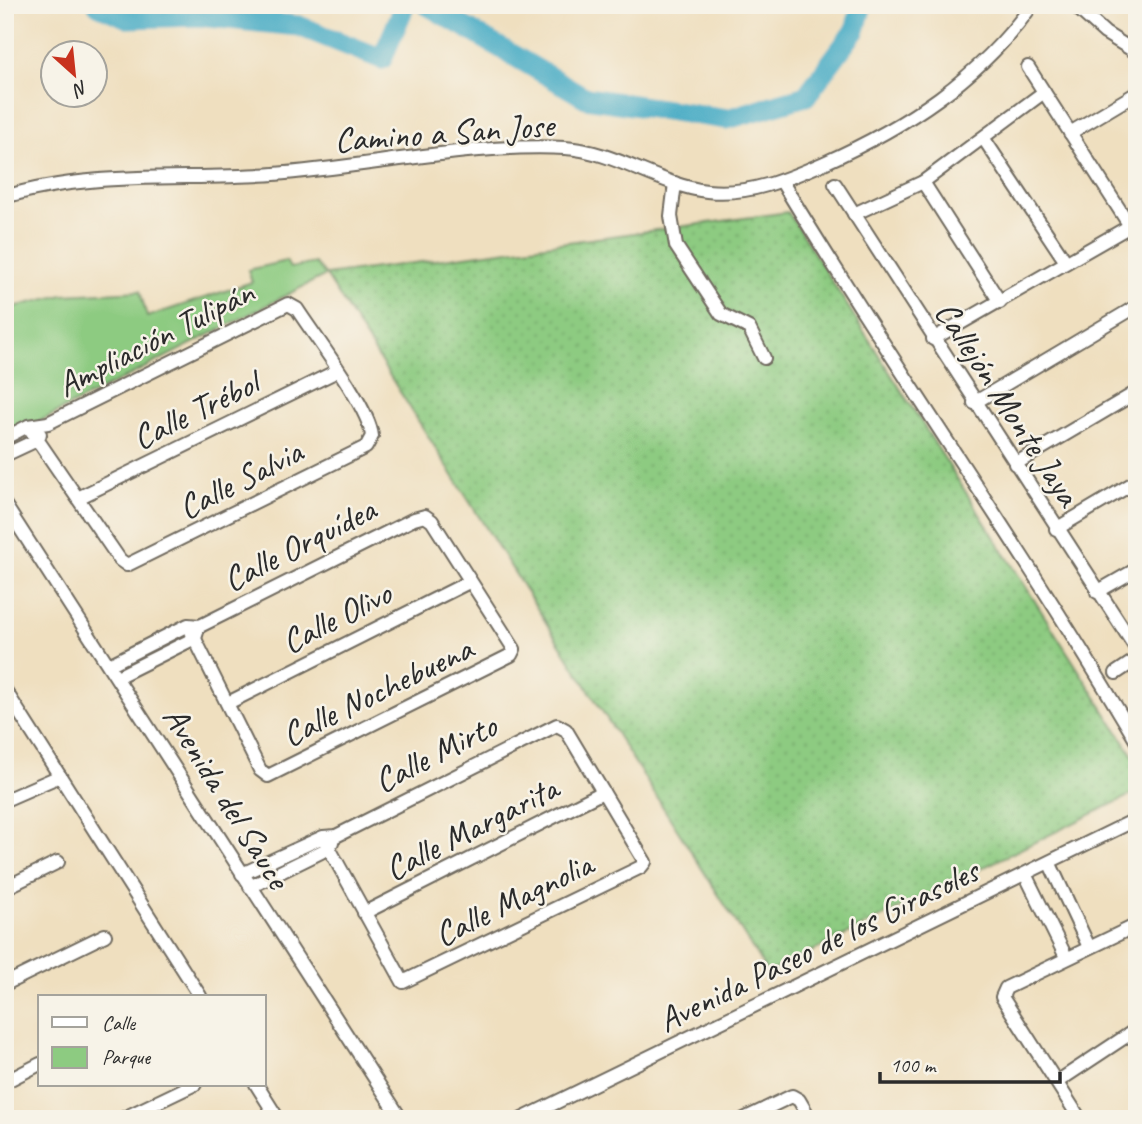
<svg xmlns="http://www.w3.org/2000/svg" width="1142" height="1124" font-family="Caveat,sans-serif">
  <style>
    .grass { fill: url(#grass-dots); stroke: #5c7b56; stroke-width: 2 }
    .park { fill: #8dcb81; stroke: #5c7b56; stroke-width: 2 }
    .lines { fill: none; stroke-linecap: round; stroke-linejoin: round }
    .river { stroke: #44aac4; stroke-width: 21 }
    .minor-casing { stroke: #706a5f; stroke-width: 16 }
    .minor { stroke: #fff; stroke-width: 12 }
    .labels { text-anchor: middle; stroke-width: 5; stroke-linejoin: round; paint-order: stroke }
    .street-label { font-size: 35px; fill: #2b2b2b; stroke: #f7f3e8 }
  </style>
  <defs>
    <pattern id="grass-dots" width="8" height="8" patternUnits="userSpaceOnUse" patternTransform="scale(1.75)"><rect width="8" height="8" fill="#8dcb81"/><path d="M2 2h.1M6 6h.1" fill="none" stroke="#7aae70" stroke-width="1.8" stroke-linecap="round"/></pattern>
  </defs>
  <rect width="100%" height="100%" fill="#f7f3e8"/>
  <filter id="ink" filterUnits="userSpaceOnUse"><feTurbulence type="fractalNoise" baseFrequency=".0143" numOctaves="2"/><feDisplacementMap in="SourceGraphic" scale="14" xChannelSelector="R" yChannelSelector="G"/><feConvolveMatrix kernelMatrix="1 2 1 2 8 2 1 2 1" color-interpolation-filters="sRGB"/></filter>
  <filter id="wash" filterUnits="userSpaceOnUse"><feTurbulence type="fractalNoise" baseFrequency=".00686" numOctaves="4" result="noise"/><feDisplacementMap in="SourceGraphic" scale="28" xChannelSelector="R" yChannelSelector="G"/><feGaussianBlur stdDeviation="1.57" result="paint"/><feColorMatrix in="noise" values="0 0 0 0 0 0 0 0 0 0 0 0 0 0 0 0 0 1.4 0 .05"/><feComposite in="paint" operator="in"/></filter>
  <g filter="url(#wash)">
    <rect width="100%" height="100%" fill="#efdfbf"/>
    <polygon class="grass" points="788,212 1137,762 1137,792 768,973 326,275"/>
    <polygon class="park" points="286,261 290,268 315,263 326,275 5,439 5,309 63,295 140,291 147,317 252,282 248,270"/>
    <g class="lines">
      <g class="river">
        <polyline points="98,5 128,18 199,16 299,26 382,59 405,5"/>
        <polyline points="427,5 586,98 727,119 806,96 855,30 862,5"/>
      </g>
    </g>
  </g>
  <g filter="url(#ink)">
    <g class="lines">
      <defs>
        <g id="minor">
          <polyline points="1074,5 1105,33 1137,53"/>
          <polyline points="1132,5 1137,8"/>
          <polyline points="1028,67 1130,226"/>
          <polyline points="1070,133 1137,93"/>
          <polyline points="984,139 1066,262"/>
          <path d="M782,182C896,371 1025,551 1137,742"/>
          <polyline points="923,182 1000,302"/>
          <polyline points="675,183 671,216 676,246 721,314 749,328 764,358"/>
          <polyline points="835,184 1137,650"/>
          <path d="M5,197C90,170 186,181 274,174C368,167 471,143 565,148C615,151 658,185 707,191C748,196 788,179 824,163C905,127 980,79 1032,5"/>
          <polyline points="854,214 923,182 1044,92"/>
          <polyline points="933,339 1137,222"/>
          <polyline points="974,403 1137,306"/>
          <path d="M5,438L28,426L48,423L288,304L297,309C315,337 369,407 372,436L366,447L127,565L120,560L28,426"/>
          <polyline points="5,455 37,440 40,434"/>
          <polyline points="1015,464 1137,392"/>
          <polyline points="78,498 337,371"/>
          <polyline points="5,505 401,1119"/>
          <polyline points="1056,529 1137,481"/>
          <polyline points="1097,592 1137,569"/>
          <polyline points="109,665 188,625 200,626 414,519 425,516 432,521 514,649 511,655 268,776 260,770 188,625"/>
          <polyline points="1116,673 1137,659"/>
          <polyline points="117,677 195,638 197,632"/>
          <polyline points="5,690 200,996"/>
          <polyline points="228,703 469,582"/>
          <polyline points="5,800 60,776"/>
          <polyline points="1050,864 1089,947"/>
          <polyline points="242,874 323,837 336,836 557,725 566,730 645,862 641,867 403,982 323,837"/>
          <polyline points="1026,876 1066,957"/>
          <polyline points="250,887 329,848 332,842"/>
          <polyline points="5,888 58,862"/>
          <polyline points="364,913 603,792"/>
          <polyline points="5,984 105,935"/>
          <polyline points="5,1082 40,1064"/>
          <polyline points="1057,1082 1137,1029"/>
          <polyline points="256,1084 278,1119"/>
          <polyline points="122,1119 195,1084"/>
          <polyline points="522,1119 1137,819"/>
          <polyline points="744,1119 792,1096 799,1100 810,1119"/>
          <polyline points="1080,1119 1002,997 1006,988 1137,925"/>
        </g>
      </defs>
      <use href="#minor" class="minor-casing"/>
      <use href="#minor" class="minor"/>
    </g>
  </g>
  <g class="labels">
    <g class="street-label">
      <text transform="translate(444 132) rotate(-4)" y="12">Camino a San Jose</text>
      <text transform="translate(155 338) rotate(-27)" y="12">Ampliación Tulipán</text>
      <text transform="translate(1008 403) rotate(57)" y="12">Callejón Monte Jaya</text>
      <text transform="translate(195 410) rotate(-26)" y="12">Calle Trébol</text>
      <text transform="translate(240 479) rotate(-27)" y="12">Calle Salvia</text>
      <text transform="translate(299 544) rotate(-27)" y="12">Calle Orquídea</text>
      <text transform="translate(336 617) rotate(-27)" y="12">Calle Olivo</text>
      <text transform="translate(377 691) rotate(-26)" y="12">Calle Nochebuena</text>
      <text transform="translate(435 753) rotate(-27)" y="12">Calle Mirto</text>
      <text transform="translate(227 797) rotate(58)" y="12">Avenida del Sauce</text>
      <text transform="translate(471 828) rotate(-27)" y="12">Calle Margarita</text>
      <text transform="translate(513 899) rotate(-26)" y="12">Calle Magnolia</text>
      <text transform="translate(818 945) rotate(-26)" y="12">Avenida Paseo de los Girasoles</text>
    </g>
  </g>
  <rect width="1142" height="1124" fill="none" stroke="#f7f3e8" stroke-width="28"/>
  <rect x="38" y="995" width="228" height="91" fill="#f7f3e8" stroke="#a5a39c" stroke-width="2"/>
  <rect x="52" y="1017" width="35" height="10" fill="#ffffff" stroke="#a5a39c" stroke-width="2"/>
  <text x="102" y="1030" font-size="21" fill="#2b2b2b">Calle</text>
  <rect x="52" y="1047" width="35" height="21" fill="#8dcb81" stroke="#a5a39c" stroke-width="2"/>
  <text x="102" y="1064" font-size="21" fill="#2b2b2b">Parque</text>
  <g transform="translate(74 74) rotate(153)"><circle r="33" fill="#f7f3e8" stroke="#a5a39c" stroke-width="2"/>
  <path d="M0-5L12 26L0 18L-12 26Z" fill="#c8321e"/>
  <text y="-10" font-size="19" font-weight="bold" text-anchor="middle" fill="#2b2b2b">N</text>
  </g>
  <path d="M880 1072v10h180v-10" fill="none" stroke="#2b2b2b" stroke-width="3.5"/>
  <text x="890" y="1072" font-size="21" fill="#2b2b2b" stroke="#f7f3e8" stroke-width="5" paint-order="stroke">100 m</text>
</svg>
